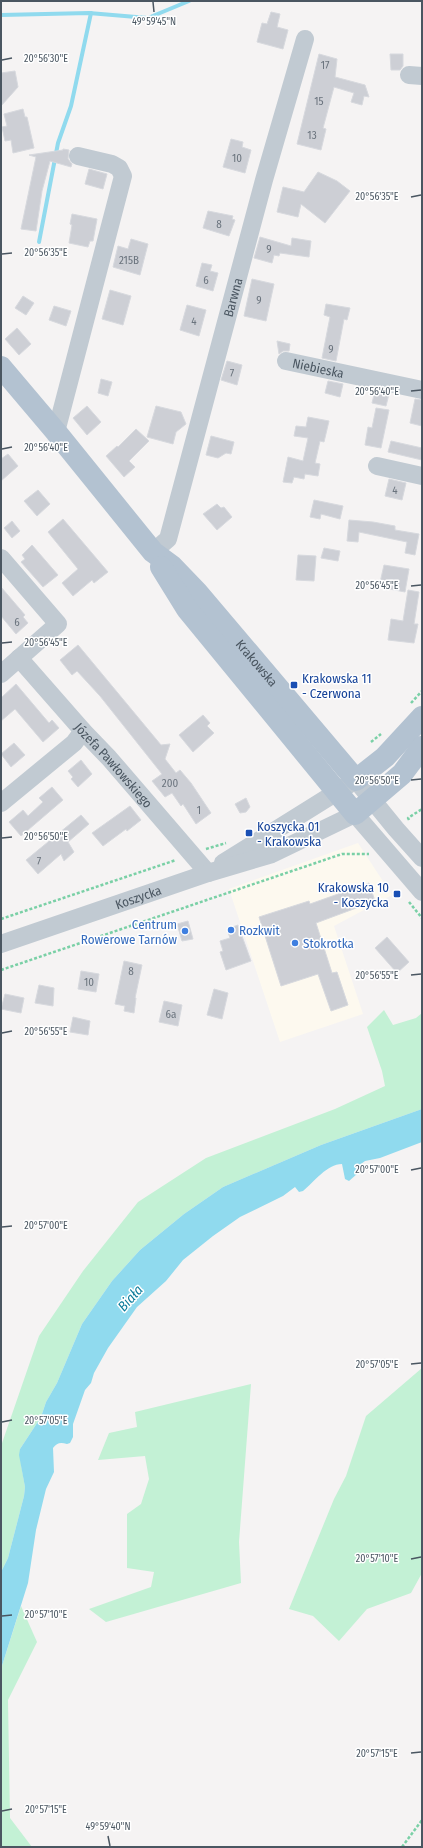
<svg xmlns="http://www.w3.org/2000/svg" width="423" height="1848" font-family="'Fira Sans Condensed',sans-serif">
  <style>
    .commercial { fill: #fdf9ef }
    .green { fill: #c3f1d5 }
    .water { fill: #90daee }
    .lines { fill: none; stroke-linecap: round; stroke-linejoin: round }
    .stream { stroke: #90daee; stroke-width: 4 }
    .building { fill: #cdcfd5; stroke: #d7d9de }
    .path { stroke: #7ad0a6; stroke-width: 2.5; stroke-dasharray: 3 2; stroke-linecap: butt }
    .minor { stroke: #c1cad2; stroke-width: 18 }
    .major { stroke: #b3c2d1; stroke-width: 22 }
    .ticks { fill: none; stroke: #4a5661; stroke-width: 1.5 }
    .transit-dot { fill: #1a4fb4; stroke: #fff; stroke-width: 1.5 }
    .shop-dot { fill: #3f7fe0; stroke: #fff; stroke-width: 1.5 }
    .labels { text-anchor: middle; stroke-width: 3; stroke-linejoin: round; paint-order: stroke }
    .number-label { font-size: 11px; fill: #6b747e }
    .street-label { font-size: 13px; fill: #4a5661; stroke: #fff }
    .transit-label { font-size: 13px; fill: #164399; stroke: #fff; text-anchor: start }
    .shop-label { font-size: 13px; fill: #366cbe; stroke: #fff; text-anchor: start }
    .water-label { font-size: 14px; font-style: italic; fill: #0c7c9b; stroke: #fff }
    .ticks-label { font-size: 10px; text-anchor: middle; fill: #4a5661; stroke: #fff; stroke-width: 3; stroke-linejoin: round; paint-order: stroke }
  </style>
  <rect width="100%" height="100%" fill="#f5f3f3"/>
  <polygon class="commercial" points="358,843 392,895 334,926 363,1014 280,1042 229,889"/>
  <g class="green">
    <polygon points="384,1010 393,1025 416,1018 422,1013 422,1109 321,1145 223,1187 184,1214 140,1250 112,1281 82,1324 57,1383 46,1402 41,1417 20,1449 21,1464 25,1487 24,1496 8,1558 1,1572 1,1446 39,1336 83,1271 138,1202 206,1158 335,1109 385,1086 382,1071 367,1027"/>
    <polygon points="422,1368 422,1573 411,1593 367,1609 339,1641 313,1616 289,1609 334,1499 346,1476 366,1416"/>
    <polygon points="251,1384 239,1542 241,1583 106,1622 89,1609 151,1587 154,1572 127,1568 127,1514 141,1504 149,1479 145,1456 98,1460 109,1433 137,1427 135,1412"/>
    <polygon points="21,1606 37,1642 8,1700 10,1818 32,1847 1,1847 1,1669"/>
  </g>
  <path class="water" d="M422,1109V1142L380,1158L365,1161L361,1164L357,1174L349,1181L345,1179L342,1164C327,1164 314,1182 303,1191L299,1192L295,1187L283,1196L240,1217L213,1236L183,1260L166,1281L137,1307L108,1348L94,1373L91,1383L85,1390L73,1424V1437L70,1443L67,1444C60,1442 57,1443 53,1448L54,1472L46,1489L36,1530L28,1583L1,1669V1572L8,1558L24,1496L25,1487L19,1455L20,1449L41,1417L46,1402L57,1383L82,1324L112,1281L140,1250L184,1214L223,1187L321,1145Z"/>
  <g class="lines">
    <g class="stream">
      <polyline points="1,15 89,13 148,18 189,1"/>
      <polyline points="39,242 58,143 71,106 91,13"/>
    </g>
  </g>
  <g class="building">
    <polygon points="271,12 280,14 277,27 288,30 283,49 257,42 262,23 267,24"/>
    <polygon points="319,54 337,59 335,77 365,85 369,97 364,96 362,105 351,102 354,93 334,87 323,128 326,129 321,150 297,144"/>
    <polygon points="390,54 403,54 403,66 400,70 391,70"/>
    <polygon points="15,71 18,87 1,106 1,73"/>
    <polygon points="23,109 25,117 27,117 34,148 13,153 11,140 5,141 2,127 7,126 4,114"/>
    <polygon points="231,139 243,142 242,147 251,150 245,173 223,167"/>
    <polygon points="63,149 69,150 68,159 72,164 71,167 50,161 42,191 36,231 21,229 36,157 29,155 63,150"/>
    <polygon points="89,169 107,174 103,189 85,184"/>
    <polygon points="318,172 337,181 350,191 325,223 301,204 298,217 277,212 283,187 304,192"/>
    <polygon points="208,211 233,216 232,219 235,220 229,236 203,228"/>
    <polygon points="72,214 97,219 93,241 90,241 88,247 69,243 72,225 70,224"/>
    <polygon points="260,237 291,246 292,238 311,241 309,257 280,253 279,256 274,255 272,263 254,258"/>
    <polygon points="131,239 148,244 140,275 113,267 118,246 128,249"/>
    <polygon points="202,263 212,265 210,271 218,273 213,291 196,286"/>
    <polygon points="252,279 274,284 266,321 244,316"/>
    <polygon points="110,290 131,296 123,325 102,319"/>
    <polygon points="23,296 34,303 26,315 15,308"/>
    <polygon points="326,304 350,308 347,320 344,319 336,361 322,358 330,317 324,315"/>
    <polygon points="187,305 206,310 199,336 180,330"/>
    <polygon points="54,306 71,311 66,326 49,320"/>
    <polygon points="17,328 31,344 19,355 5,339"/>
    <polygon points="277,341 290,344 289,351 283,351 279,354"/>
    <polygon points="227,361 242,365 237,385 221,380"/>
    <polygon points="101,379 112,382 108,396 98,393"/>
    <polygon points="328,381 343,384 340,397 325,393"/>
    <polygon points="375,391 389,394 386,406 372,403"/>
    <polygon points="415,399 422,400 422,426 410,423"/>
    <polygon points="87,406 101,422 87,435 73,418"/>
    <polygon points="156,406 181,412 186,424 176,432 173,444 147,437"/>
    <polygon points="376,408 389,410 381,448 365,445 368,427 372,428"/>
    <polygon points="308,417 329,421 324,442 320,441 315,463 320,464 318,476 305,474 304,479 294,477 292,483 283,482 288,457 303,461 308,438 294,436 296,426 306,427"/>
    <polygon points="136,429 149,441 129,461 135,467 124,477 106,456 117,446 118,447"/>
    <polygon points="211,436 234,442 231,454 226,453 218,458 206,455"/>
    <polygon points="391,441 422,448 422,460 388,452"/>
    <polygon points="8,454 18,466 1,481 1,459"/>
    <polygon points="389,479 406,483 402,500 385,496"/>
    <polygon points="38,490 50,504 37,516 24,501"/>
    <polygon points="314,500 343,506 340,519 321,514 320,519 310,517"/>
    <polygon points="217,504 221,508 224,507 232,517 217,530 203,514"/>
    <polygon points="63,519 108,572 94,583 92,580 73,596 62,583 78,569 48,532"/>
    <polygon points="349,520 373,522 395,526 395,530 419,534 415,555 405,553 407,542 359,532 358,542 347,541"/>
    <polygon points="12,521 20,531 12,538 4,528"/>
    <polygon points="32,545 58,575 43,587 21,562 25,559 22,555"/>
    <polygon points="324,548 340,551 338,561 321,558"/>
    <polygon points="298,555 316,556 314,581 296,580"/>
    <polygon points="384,565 409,569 405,592 379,587"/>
    <polygon points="1,587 25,615 23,617 28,623 16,634 1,616"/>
    <polygon points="408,590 419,592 414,624 418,624 414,643 388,640 391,619 403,621"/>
    <polygon points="78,645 161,745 170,744 165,759 176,773 180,770 191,783 211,813 196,824 183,804 181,806 172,793 165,797 152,781 162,774 100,696 77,671 72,675 60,660"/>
    <polygon points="16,684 49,723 52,720 59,728 43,742 15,709 1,721 1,698"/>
    <polygon points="203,715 210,723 207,726 214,733 193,752 179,735"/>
    <polygon points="14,743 25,755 11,767 1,754"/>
    <polygon points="81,760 92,774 78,787 71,779 73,777 68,771"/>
    <polygon points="52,787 63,800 21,836 9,822 23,810 28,816 43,802 39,798"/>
    <polygon points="246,798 250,807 246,812 240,813 235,804"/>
    <polygon points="130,806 141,820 127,831 126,829 103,846 92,833"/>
    <polygon points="81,815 89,824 68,842 74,852 64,861 61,854 38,874 26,860"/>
    <polygon points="369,883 375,901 316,923 332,973 337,972 348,1005 331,1011 318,974 281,986 259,917 309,901 310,904"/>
    <polygon points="188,921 193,939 182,941 177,924"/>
    <polygon points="238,925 251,961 226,970 220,952 223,951 220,941 230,938 227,929"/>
    <polygon points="387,937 409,962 397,973 375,948"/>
    <polygon points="124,961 142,965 135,998 136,998 134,1013 124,1011 125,1006 115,1004"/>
    <polygon points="81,971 99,974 96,992 78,989"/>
    <polygon points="39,985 54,988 53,1006 35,1003"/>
    <polygon points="214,989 228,993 222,1019 207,1015"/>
    <polygon points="5,994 24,998 21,1013 1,1009"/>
    <polygon points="164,1001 182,1005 178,1026 159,1022"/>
    <polygon points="73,1017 90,1021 88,1035 70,1032"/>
  </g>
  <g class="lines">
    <g class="path">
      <polyline points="411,703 422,691"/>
      <polyline points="371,742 381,734"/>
      <polyline points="409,820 408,818 422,809"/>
      <polyline points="206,849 226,843"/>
      <polyline points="409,902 422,918"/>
      <polyline points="1,919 176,860"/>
      <polyline points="1,970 342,854 369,854"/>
      <polyline points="402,1847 422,1820"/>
    </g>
    <g class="minor">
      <polyline points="409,75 422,76"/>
      <path id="s1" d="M286,361L422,390"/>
      <polyline points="56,432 123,176 119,168 112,164 78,156"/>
      <polyline points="377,466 422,476"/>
      <path id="s2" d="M153,552L168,539L264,180L305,39"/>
      <polyline points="1,558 58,624 1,674"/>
      <path id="s3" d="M19,658L83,731L109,758L208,873"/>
      <polyline points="1,803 74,743 83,731"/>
      <polyline points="223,863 356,780 396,829 422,858"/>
      <path id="s4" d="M1,944L208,873L272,854L355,814L422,892"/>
    </g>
    <g class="major">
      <path id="s5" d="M1,367L56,432L153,552L172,566L197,592L356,780L385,757L422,717"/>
      <polyline points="161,567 187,609 355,814 402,774 422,747"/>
    </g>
  </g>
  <path class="ticks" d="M153,2L154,12M2,60L12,58M411,197L421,195M2,254L12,253M411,391L421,390M2,449L12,447M411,586L421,585M2,643L12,642M411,780L421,779M2,838L12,837M411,975L421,974M2,1033L12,1031M411,1170L421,1168M2,1227L12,1226M411,1364L421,1363M2,1422L12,1420M411,1559L421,1557M2,1616L12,1615M411,1753L421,1752M2,1811L12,1809M108,1836L110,1846"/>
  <g class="transit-dot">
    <rect x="290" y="681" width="8" height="8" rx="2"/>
    <rect x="245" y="829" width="8" height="8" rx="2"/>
    <rect x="393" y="890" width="8" height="8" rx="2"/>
  </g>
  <g class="shop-dot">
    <circle cx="231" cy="930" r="4"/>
    <circle cx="185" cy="931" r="4"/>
    <circle cx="295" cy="943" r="4"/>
  </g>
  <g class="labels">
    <g class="number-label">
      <text x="325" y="69">17</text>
      <text x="319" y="105">15</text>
      <text x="312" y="139">13</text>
      <text x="237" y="162">10</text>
      <text x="219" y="228">8</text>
      <text x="269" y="253">9</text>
      <text x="129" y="264">215B</text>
      <text x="206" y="284">6</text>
      <text x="259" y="304">9</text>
      <text x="194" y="325">4</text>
      <text x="331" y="353">9</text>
      <text x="232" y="377">7</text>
      <text x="395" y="494">4</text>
      <text x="17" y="626">6</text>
      <text x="170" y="787">200</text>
      <text x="199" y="814">1</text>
      <text x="39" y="865">7</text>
      <text x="131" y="975">8</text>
      <text x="89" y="986">10</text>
      <text x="171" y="1018">6a</text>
    </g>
    <g class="street-label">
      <text dy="5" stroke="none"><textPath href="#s2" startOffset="270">Barwna</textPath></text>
      <text dy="5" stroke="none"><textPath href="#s1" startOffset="33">Niebieska</textPath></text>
      <text dy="5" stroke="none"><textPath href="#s5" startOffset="392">Krakowska</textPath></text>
      <text dy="5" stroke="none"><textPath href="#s3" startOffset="143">Józefa Pawłowskiego</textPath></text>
      <text dy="5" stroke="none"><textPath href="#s4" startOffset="145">Koszycka</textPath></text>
    </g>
    <g class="transit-label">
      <text x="302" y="683">Krakowska 11<tspan x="302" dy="15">- Czerwona</tspan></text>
      <text x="257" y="831">Koszycka 01<tspan x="257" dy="15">- Krakowska</tspan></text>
      <text x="389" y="892" text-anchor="end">Krakowska 10<tspan x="389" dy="15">- Koszycka</tspan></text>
    </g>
    <g class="shop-label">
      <text x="177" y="929" text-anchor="end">Centrum<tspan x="177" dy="15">Rowerowe Tarnów</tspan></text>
      <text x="239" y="935">Rozkwit</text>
      <text x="303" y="948">Stokrotka</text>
    </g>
    <g class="water-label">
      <text transform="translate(130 1298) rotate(-48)" y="5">Biała</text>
    </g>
  </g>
  <g class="ticks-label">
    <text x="154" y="25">49°59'45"N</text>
    <text x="46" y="62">20°56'30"E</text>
    <text x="377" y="200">20°56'35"E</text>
    <text x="46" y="256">20°56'35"E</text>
    <text x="377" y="395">20°56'40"E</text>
    <text x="46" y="451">20°56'40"E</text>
    <text x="377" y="589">20°56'45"E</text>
    <text x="46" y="646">20°56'45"E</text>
    <text x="377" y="784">20°56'50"E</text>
    <text x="46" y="840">20°56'50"E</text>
    <text x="377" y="979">20°56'55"E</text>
    <text x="46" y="1035">20°56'55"E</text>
    <text x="377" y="1173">20°57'00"E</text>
    <text x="46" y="1229">20°57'00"E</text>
    <text x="377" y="1368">20°57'05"E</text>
    <text x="46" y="1424">20°57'05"E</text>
    <text x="377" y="1562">20°57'10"E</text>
    <text x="46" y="1618">20°57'10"E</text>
    <text x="377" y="1757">20°57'15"E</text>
    <text x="46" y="1813">20°57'15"E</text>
    <text x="108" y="1830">49°59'40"N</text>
  </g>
  <rect width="423" height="1848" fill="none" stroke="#4a5661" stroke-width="4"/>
</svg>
